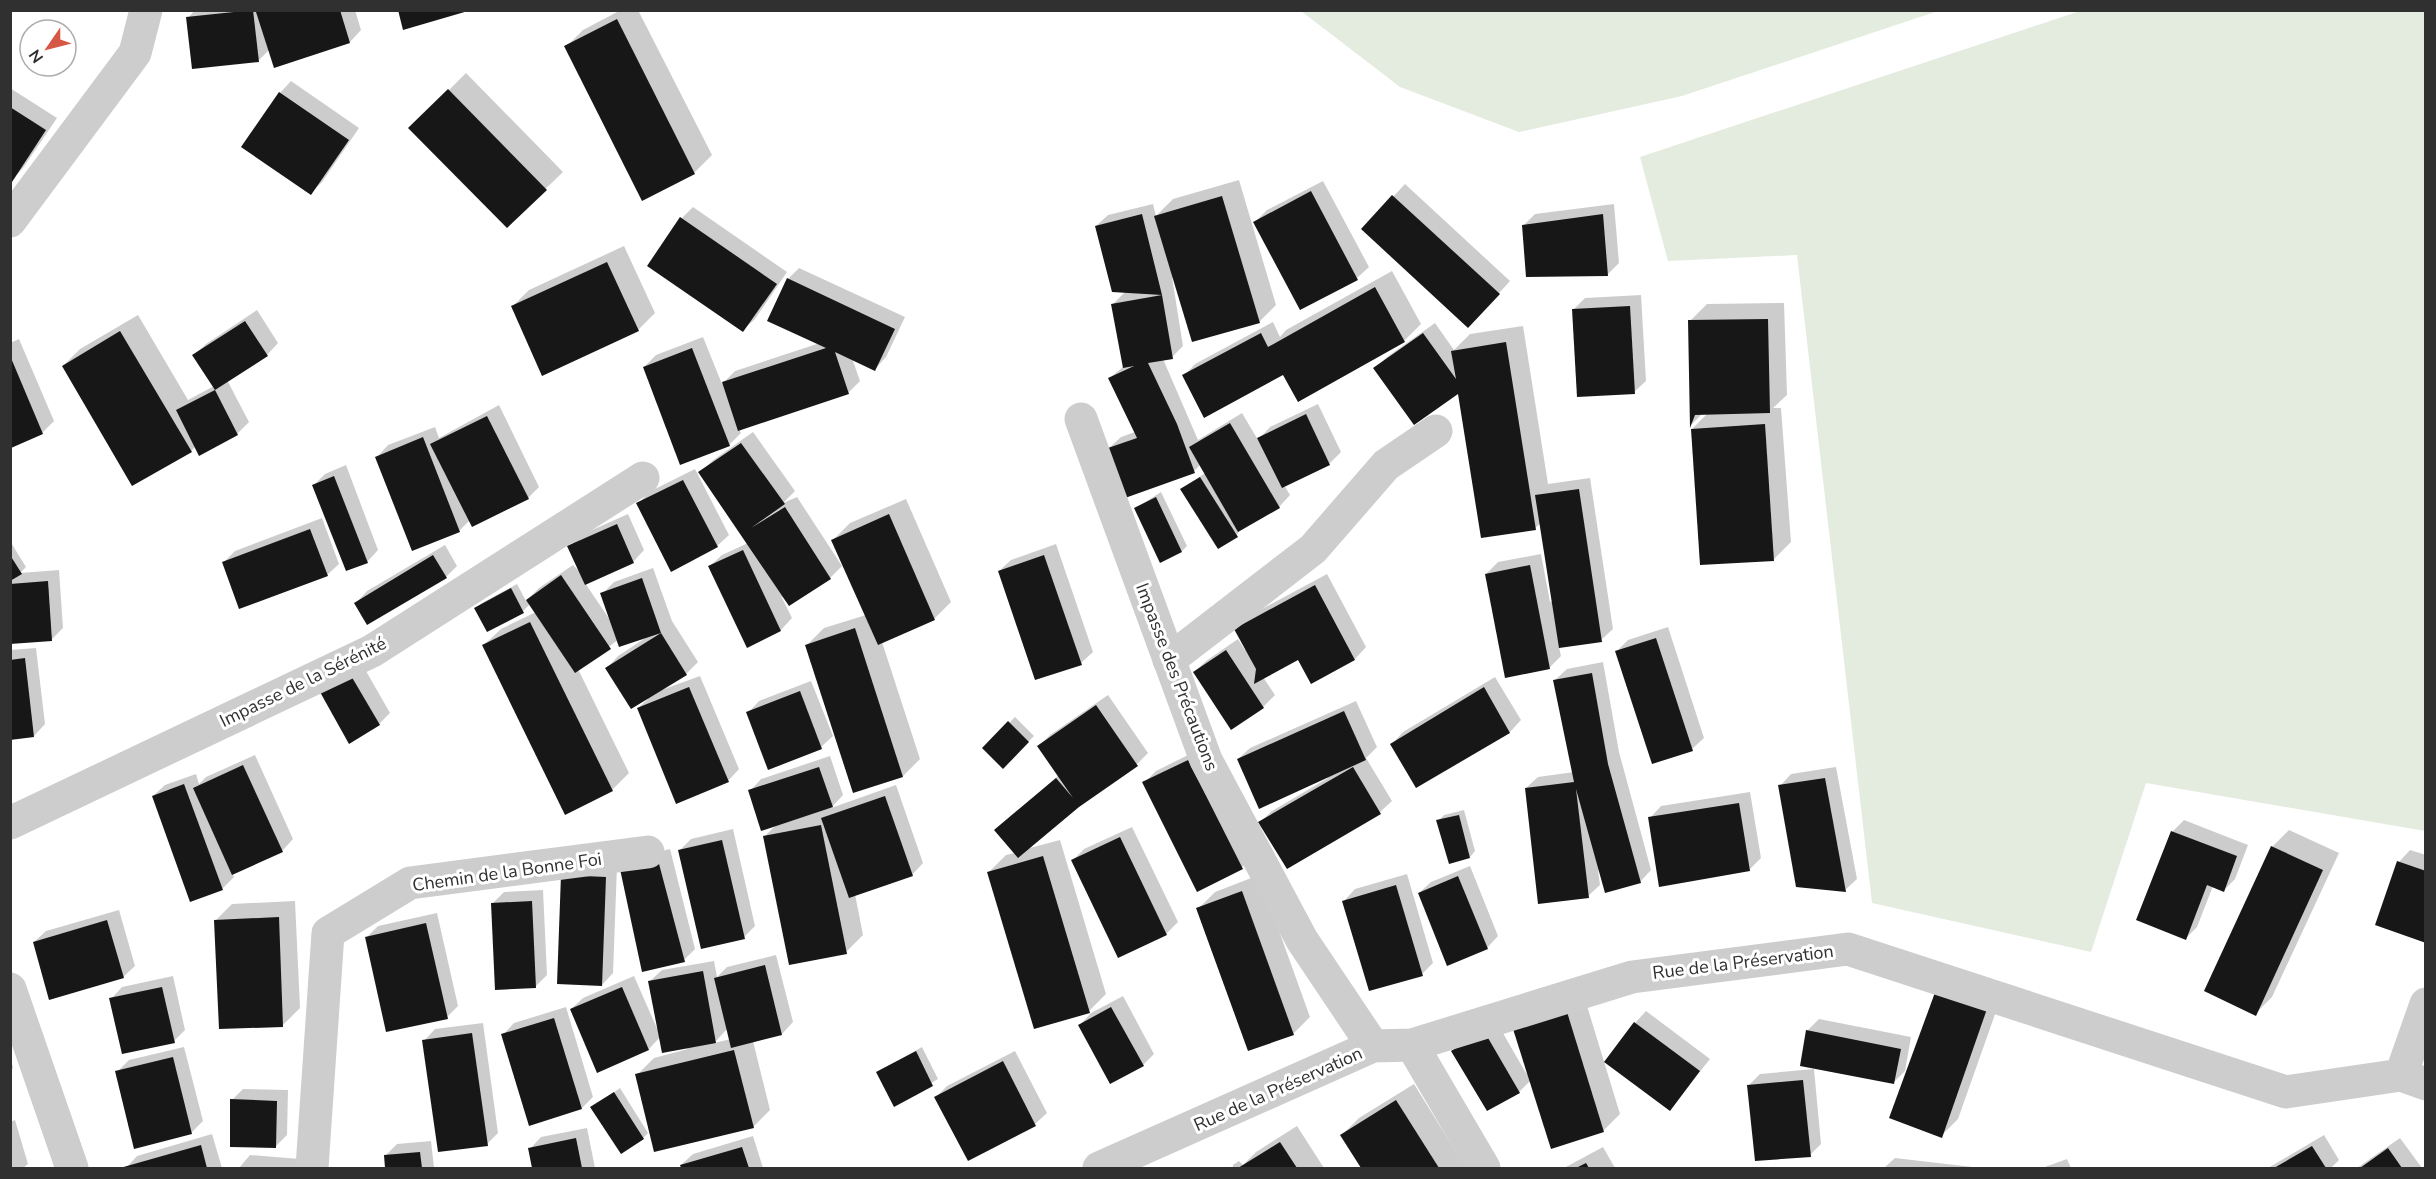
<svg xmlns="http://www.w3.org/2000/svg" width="2436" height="1179" font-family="'Nunito Sans',sans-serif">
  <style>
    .green { fill: #e4ece0 }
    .shadow { fill: #0003; fill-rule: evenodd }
    .building { fill: #171717 }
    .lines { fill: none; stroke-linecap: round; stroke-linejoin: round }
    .street { stroke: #cdcdcd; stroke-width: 33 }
    .labels { text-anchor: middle; stroke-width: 6; stroke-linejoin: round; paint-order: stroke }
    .street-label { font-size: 18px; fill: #303030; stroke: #fff }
  </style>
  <rect width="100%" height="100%" fill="#fff"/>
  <g class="green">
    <polygon points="1301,11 1938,11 1682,96 1519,132 1400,87"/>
    <polygon points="2080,11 2426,11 2425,831 2146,783 2091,952 1872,903 1797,255 1668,261 1640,157"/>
  </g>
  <g class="shadow">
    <polygon points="195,10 355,10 361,30 350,42 270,49 258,61 188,18"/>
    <polygon points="621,10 638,10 712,155 695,172 642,199 566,47 583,30"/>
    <polygon points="466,73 563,172 507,226 411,128"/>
    <polygon points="291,81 359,128 322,182 311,193 280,93"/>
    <polygon points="10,88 57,118 23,168 12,180"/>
    <polygon points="1239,180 1276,305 1259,322 1172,277 1183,346 1172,357 1163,359 1198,440 1242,413 1258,440 1270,427 1318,404 1341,452 1329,464 1284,485 1290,495 1279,507 1241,528 1237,535 1182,489 1205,473 1201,464 1194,471 1109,448 1121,437 1135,432 1110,378 1124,366 1113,304 1125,292 1096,226 1108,215 1153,204 1156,216 1173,199"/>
    <polygon points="1323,181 1369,267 1357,278 1300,308 1255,222 1267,210"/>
    <polygon points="1405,184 1510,281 1480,314 1363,229"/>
    <polygon points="1614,204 1619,263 1607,275 1524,225 1535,214"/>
    <polygon points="693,207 787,272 755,319 743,330 682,218"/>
    <polygon points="624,246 655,313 638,330 512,307 529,290"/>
    <polygon points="799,268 905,317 886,357 875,369 852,358 860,381 848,393 739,429 741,433 729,445 644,367 656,355 703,337 722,384 735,371 820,343 788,279"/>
    <polygon points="1392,271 1421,324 1404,341 1284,373 1184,376 1195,364 1273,322 1280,337 1286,330"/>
    <polygon points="1641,295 1646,381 1634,392 1574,309 1585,298"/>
    <polygon points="1784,303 1787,395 1773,408 1781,408 1791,542 1774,559 1692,429 1708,413 1703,413 1692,424 1690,321 1707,304"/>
    <polygon points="257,310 278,343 267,355 227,380 249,422 237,434 196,446 191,451 63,366 80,349 138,315 188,400 214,386 194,355 206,344"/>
    <polygon points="1435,323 1454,350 1470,334 1523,326 1548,484 1590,478 1613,629 1601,640 1559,647 1561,656 1549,668 1486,574 1498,562 1541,554 1550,602 1553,601 1541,523 1535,528 1459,391 1375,368 1387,357"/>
    <polygon points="19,339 54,421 42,433 10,446 10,343"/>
    <polygon points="499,405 539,487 528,498 470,520 459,531 377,457 388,445 435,427 439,438"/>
    <polygon points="753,432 795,491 783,503 797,497 842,566 830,578 789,604 781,596 792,618 781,630 747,646 710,566 722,555 748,543 700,473 712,461"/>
    <polygon points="346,465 378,550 367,562 314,485 325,474"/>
    <polygon points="695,469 729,535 717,546 638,504 649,492"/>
    <polygon points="1161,492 1187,546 1182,551 1136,508"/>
    <polygon points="906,499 951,602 934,619 882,642 920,759 903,776 854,791 807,645 824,628 866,615 833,540 850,523"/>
    <polygon points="628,514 644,550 633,562 585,583 610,620 602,594 614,582 653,568 672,621 698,662 686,674 656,692 700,676 739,769 728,781 638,708 648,699 607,668 618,656 650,635 618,640 578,669 629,773 612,790 484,645 501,629 536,612 530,604 523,611 488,630 476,608 482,603 517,584 526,601 539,588 573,565 582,574 569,546 581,535"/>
    <polygon points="322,518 339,564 327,575 223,563 235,551"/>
    <polygon points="10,541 26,567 20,573 59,570 63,628 52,639 10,642"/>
    <polygon points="1056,544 1093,652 1081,663 999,571 1011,560"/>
    <polygon points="445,545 457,566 446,577 356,603 367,591"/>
    <polygon points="1327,574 1366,647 1355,659 1311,682 1298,658 1263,677 1275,695 1263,707 1231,728 1194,672 1206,661 1238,639 1245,650 1247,649 1236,629 1247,617"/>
    <polygon points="1668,627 1704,738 1692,749 1617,651 1628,640"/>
    <polygon points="36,648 45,724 34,736 10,739 10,650"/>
    <polygon points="1603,662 1619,752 1651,870 1640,882 1598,870 1600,885 1588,896 1526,788 1538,777 1574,772 1555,680 1567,669"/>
    <polygon points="362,664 390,713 379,724 321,692"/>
    <polygon points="1495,677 1521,720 1510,732 1417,786 1392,744 1403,732"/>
    <polygon points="811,681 833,736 821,747 748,713 759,701"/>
    <polygon points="1108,695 1148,753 1137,764 1079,805 1026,849 1060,840 1106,994 1089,1011 989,872 1006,855 1015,853 996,830 1059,775 1038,747 1050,735"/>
    <polygon points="1356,701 1377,747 1366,758 1392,801 1380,812 1287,867 1260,822 1272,811 1328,778 1238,759 1250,748"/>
    <polygon points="1015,717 1034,736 1003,767 984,748"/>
    <polygon points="1200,749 1254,856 1242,867 1144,783 1156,771"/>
    <polygon points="255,755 293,839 282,851 232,873 234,877 222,889 153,796 165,785 196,774 199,784 206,777"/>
    <polygon points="830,756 843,795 831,808 896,785 923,863 912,875 855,894 863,935 846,952 765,836 777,824 750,791 761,779"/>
    <polygon points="1836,767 1857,879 1845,890 1780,786 1791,774"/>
    <polygon points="1750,792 1761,858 1749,870 1650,818 1661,806"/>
    <polygon points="1464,810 1475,851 1470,857 1438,821 1444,815"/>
    <polygon points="2184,820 2248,845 2235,879 2224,890 2213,886 2197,927 2186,938 2138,919 2173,831"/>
    <polygon points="1132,827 1178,922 1166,934 1072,861 1084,849"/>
    <polygon points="733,829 755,926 744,937 679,851 691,839"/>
    <polygon points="2289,830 2339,853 2272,997 2255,1014 2272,847"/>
    <polygon points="670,849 695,949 684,960 634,858"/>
    <polygon points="2410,850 2426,855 2426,941 2399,862"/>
    <polygon points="617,866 613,973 602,985 563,875"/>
    <polygon points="1470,866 1498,936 1487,948 1419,893 1431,882"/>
    <polygon points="1407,874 1433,963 1422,974 1344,901 1355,889"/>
    <polygon points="1259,875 1310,1017 1293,1034 1198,909 1215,892"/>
    <polygon points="543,890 547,975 535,987 493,903 504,892"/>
    <polygon points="295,901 300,1008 283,1025 215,921 232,904"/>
    <polygon points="119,910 135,966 123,977 34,942 46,931"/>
    <polygon points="437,913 458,1006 447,1017 366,938 378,926"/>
    <path d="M776,955L793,1022L782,1034L753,1041L770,1110L753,1127L637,1075L654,1058L688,1049L660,1037L649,1049L598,1071L571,1009L583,998L634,976L659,1033L650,981L662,970L714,961L717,977L727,967ZM728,1028L731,1039L714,1043Z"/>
    <polygon points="1955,971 2004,989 1958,1119 1941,1136"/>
    <polygon points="173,976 185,1030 174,1041 111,999 122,987"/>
    <polygon points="1123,996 1154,1054 1143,1065 1080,1025 1091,1013"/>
    <polygon points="1584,996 1620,1114 1603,1131 1531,1080 1519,1092 1465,1039 1496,1021 1527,1075 1515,1029"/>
    <polygon points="566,1007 593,1097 582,1108 503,1035 514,1023"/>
    <polygon points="1646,1011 1710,1059 1670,1109 1635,1023"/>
    <polygon points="1819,1019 1911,1037 1905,1071 1893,1083 1807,1031"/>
    <polygon points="483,1023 498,1133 487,1144 424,1041 435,1029"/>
    <polygon points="184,1047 203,1121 191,1133 117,1072 129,1060"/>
    <polygon points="922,1047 938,1079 895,1105 878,1072"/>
    <polygon points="1015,1051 1047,1113 1035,1124 968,1159 936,1097 947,1086"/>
    <polygon points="10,1055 13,1068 10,1071"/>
    <polygon points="1814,1069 1821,1144 1810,1155 1749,1085 1760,1074"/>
    <polygon points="1414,1084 1466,1168 1362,1168 1342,1135 1359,1118"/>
    <polygon points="620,1088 648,1133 643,1138 592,1108"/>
    <polygon points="243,1089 288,1090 287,1135 275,1147 232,1100"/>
    <polygon points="15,1120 28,1164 23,1168 10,1168 10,1122"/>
    <polygon points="1297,1126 1324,1168 1233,1168 1233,1165 1228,1168 1239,1161 1243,1165 1256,1152"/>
    <polygon points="587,1128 595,1168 534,1168 530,1149 541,1137"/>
    <polygon points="212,1134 222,1168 126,1168 137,1156"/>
    <polygon points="2324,1135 2339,1160 2331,1168 2268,1168"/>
    <polygon points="753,1136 763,1168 682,1168 681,1165 693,1154"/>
    <polygon points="2400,1138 2422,1168 2357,1168"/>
    <polygon points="431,1141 434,1168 387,1168 385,1156 397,1144"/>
    <polygon points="1603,1147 1615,1168 1564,1168"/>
    <polygon points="250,1155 312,1160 300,1168 239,1168"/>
    <polygon points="1895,1158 1981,1168 1884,1168"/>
    <polygon points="2067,1159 2071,1168 2042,1168"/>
  </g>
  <g class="building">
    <polygon points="253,10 259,62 192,69 186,17"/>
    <polygon points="260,10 340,10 350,43 274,68 256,12"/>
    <polygon points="398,10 468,10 468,11 403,30"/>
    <polygon points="617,19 695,174 642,201 564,46"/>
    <polygon points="448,89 547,190 507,228 408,128"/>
    <polygon points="279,92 349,140 311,195 241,147"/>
    <polygon points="10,107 46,130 12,182 10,181"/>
    <polygon points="1311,191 1358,280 1300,310 1253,222"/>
    <polygon points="1392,195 1500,294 1468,328 1361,229"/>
    <polygon points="1222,196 1260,323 1192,342 1154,216"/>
    <polygon points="1142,214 1162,295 1173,359 1148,363 1177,424 1195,473 1125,498 1108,448 1137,438 1108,378 1134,366 1123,368 1111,304 1162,295 1112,292 1095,226"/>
    <polygon points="1603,214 1608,276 1526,277 1522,225"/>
    <polygon points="680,217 777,284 743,332 647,266"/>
    <polygon points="607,262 639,331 542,376 511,306"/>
    <polygon points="787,278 895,329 875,371 835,352 849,394 738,431 722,382 826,348 767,321"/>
    <polygon points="1375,287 1405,342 1298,402 1283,375 1204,418 1182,375 1261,333 1268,347"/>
    <polygon points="1630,306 1635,394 1577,397 1572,309"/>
    <polygon points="1768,319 1770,413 1695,415 1690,428 1688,320"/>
    <polygon points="245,321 268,356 215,390 192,355"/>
    <polygon points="120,331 192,452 132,486 62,366"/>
    <polygon points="1423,333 1456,379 1451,351 1506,342 1536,530 1481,538 1458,394 1414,425 1373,368"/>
    <polygon points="692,348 730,446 680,465 643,367"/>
    <polygon points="11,358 43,434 11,448"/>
    <polygon points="215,390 238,435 199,456 176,410"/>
    <polygon points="1306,414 1330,465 1282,488 1257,438"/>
    <polygon points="487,416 529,499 472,527 430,444"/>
    <polygon points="1230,423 1280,508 1238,532 1189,447"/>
    <polygon points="1765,424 1774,561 1700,565 1691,429"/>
    <polygon points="423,437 460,532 412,551 375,457"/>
    <polygon points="741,443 785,504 751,528 785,507 831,579 789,606 698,472"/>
    <polygon points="334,476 368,563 346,571 312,485"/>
    <polygon points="1200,477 1238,537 1218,549 1180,489"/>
    <polygon points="683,480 718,547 671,572 636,503"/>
    <polygon points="1579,489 1602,642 1559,648 1535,495"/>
    <polygon points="1156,497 1182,552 1160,563 1134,508"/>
    <polygon points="889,514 935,620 878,645 831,540"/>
    <polygon points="617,524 634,563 585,585 567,546"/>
    <polygon points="310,529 328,576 239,609 222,562"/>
    <polygon points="743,550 781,631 747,648 708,566"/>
    <polygon points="10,555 22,574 10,581"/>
    <polygon points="433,555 447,578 367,625 354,603"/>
    <polygon points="1044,555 1082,665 1035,680 998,571"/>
    <polygon points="1530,565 1550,669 1505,678 1485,574"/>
    <polygon points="561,575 611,649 575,673 526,600"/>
    <polygon points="642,578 661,633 619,647 600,593"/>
    <polygon points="48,581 52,641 10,644 10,584"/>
    <polygon points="1315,585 1355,660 1311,684 1298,660 1254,684 1256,669 1234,629"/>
    <polygon points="511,588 524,613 487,632 474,608"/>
    <polygon points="530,622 613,791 565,815 482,645"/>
    <polygon points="855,628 903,777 853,793 805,645"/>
    <polygon points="661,633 687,675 631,709 605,668"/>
    <polygon points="1656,638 1693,751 1652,764 1615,651"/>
    <polygon points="1226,650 1264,708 1231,730 1193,672"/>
    <polygon points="25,658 34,737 10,740 10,660"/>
    <polygon points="1592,673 1608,764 1641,883 1605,893 1576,789 1589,898 1538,904 1525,788 1574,782 1553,680"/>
    <polygon points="350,674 380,725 349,744 320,692"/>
    <polygon points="689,687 729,782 676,804 637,708"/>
    <polygon points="1484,687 1510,733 1416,788 1390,744"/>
    <polygon points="800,691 822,749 768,770 746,712"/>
    <polygon points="1096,705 1138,766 1079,807 1018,858 994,830 1056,778 1073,798 1037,746"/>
    <polygon points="1344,711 1366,760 1259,809 1237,759"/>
    <polygon points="1008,721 1029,742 1003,769 982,748"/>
    <polygon points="1188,760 1243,869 1197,892 1142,782"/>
    <polygon points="243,765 283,852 232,875 193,788"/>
    <polygon points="819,767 833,807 761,831 748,790"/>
    <polygon points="1353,767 1381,814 1287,869 1258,822"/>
    <polygon points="1825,778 1846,892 1796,887 1778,785"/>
    <polygon points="184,784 223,890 190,902 152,796"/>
    <polygon points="885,796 913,876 849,898 821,818"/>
    <polygon points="1739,803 1750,871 1659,887 1648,817"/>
    <polygon points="1459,815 1470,858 1449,864 1436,820"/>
    <polygon points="821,825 847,954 789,965 763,836"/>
    <polygon points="2171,831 2237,856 2224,892 2207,885 2186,940 2136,920"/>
    <polygon points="1120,837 1167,935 1118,958 1071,860"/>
    <polygon points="722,840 745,939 701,949 678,850"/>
    <polygon points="2271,846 2323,870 2256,1016 2204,991"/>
    <polygon points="1043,856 1090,1013 1034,1029 987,872"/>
    <polygon points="658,860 685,962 642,972 620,869"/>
    <polygon points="2397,861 2426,871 2426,943 2375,925"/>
    <polygon points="561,875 606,877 602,986 557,984"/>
    <polygon points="1458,876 1488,949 1447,966 1418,893"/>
    <polygon points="1396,885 1423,976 1369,991 1342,901"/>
    <polygon points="1242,891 1294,1035 1248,1051 1196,908"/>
    <polygon points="532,901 536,988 495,990 491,903"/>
    <polygon points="279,917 283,1027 219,1029 214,920"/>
    <polygon points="107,920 124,978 49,1000 33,942"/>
    <polygon points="426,923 448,1019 386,1032 365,937"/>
    <polygon points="765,965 782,1035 731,1048 714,978"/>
    <polygon points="703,971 716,1043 662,1053 648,981"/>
    <polygon points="162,987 175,1043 122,1054 109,998"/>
    <polygon points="622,987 649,1050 597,1073 570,1009"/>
    <polygon points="1937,987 1988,1006 1942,1138 1889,1118"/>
    <polygon points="1111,1007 1144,1066 1110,1084 1078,1025"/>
    <polygon points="1567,1012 1604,1132 1551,1149 1513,1029"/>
    <polygon points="554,1018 582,1109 529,1126 501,1034"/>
    <polygon points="1634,1022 1700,1071 1670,1111 1604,1062"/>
    <polygon points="1806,1030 1901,1049 1894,1084 1800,1066"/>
    <polygon points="1484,1031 1520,1093 1487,1111 1451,1051"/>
    <polygon points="472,1033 488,1146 438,1152 422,1040"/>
    <polygon points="734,1050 754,1128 654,1152 635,1074"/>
    <polygon points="916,1051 933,1086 894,1107 876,1072"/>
    <polygon points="173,1057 192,1134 134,1149 115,1071"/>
    <polygon points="1003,1061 1036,1126 968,1161 934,1097"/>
    <polygon points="1803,1080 1811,1157 1755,1161 1747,1085"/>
    <polygon points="614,1092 644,1139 621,1154 590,1107"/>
    <polygon points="230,1099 277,1101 276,1148 230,1147"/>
    <polygon points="1396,1100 1439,1168 1361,1168 1340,1135"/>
    <polygon points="576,1138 582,1168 532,1168 528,1148"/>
    <polygon points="1280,1142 1297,1168 1238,1168"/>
    <polygon points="201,1145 207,1168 120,1168"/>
    <polygon points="2312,1146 2326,1168 2274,1168"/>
    <polygon points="742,1147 749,1168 681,1168 680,1165"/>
    <polygon points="2388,1148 2402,1168 2360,1168"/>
    <polygon points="420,1152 422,1168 385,1168 384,1155"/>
    <polygon points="1586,1163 1589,1168 1576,1168"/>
  </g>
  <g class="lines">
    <g class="street">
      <polyline points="10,221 135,53 146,10"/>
      <polyline points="1081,419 1206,760 1302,940 1373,1046"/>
      <polyline points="1169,660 1313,549 1386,465 1436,431"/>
      <polyline points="10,823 372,651 643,478"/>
      <polyline points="10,989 72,1168"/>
      <polyline points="1412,1045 1484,1168"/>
      <polyline points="2401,1075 2426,1004"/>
      <polyline points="312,1168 328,933 410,883 648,852"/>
      <polyline points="1099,1168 1373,1046 1412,1045 1632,977 1848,949 2286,1092 2401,1075 2426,1084"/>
    </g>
  </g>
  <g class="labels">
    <g class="street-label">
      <text transform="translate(1177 677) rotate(69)" y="6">Impasse des Précautions</text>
      <text transform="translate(303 682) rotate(-26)" y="6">Impasse de la Sérénité</text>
      <text transform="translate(507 872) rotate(-8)" y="6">Chemin de la Bonne Foi</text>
      <text transform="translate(1743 962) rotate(-7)" y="6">Rue de la Préservation</text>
      <text transform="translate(1278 1089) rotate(-24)" y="6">Rue de la Préservation</text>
    </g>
  </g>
  <rect width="2436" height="1179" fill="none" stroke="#303030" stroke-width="24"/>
  <g transform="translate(48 48) rotate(235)"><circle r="28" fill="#ffffff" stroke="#acacac" stroke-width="1.5"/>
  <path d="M0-4.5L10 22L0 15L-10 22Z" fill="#d65744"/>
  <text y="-9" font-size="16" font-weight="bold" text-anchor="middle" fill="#303030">N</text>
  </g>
</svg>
